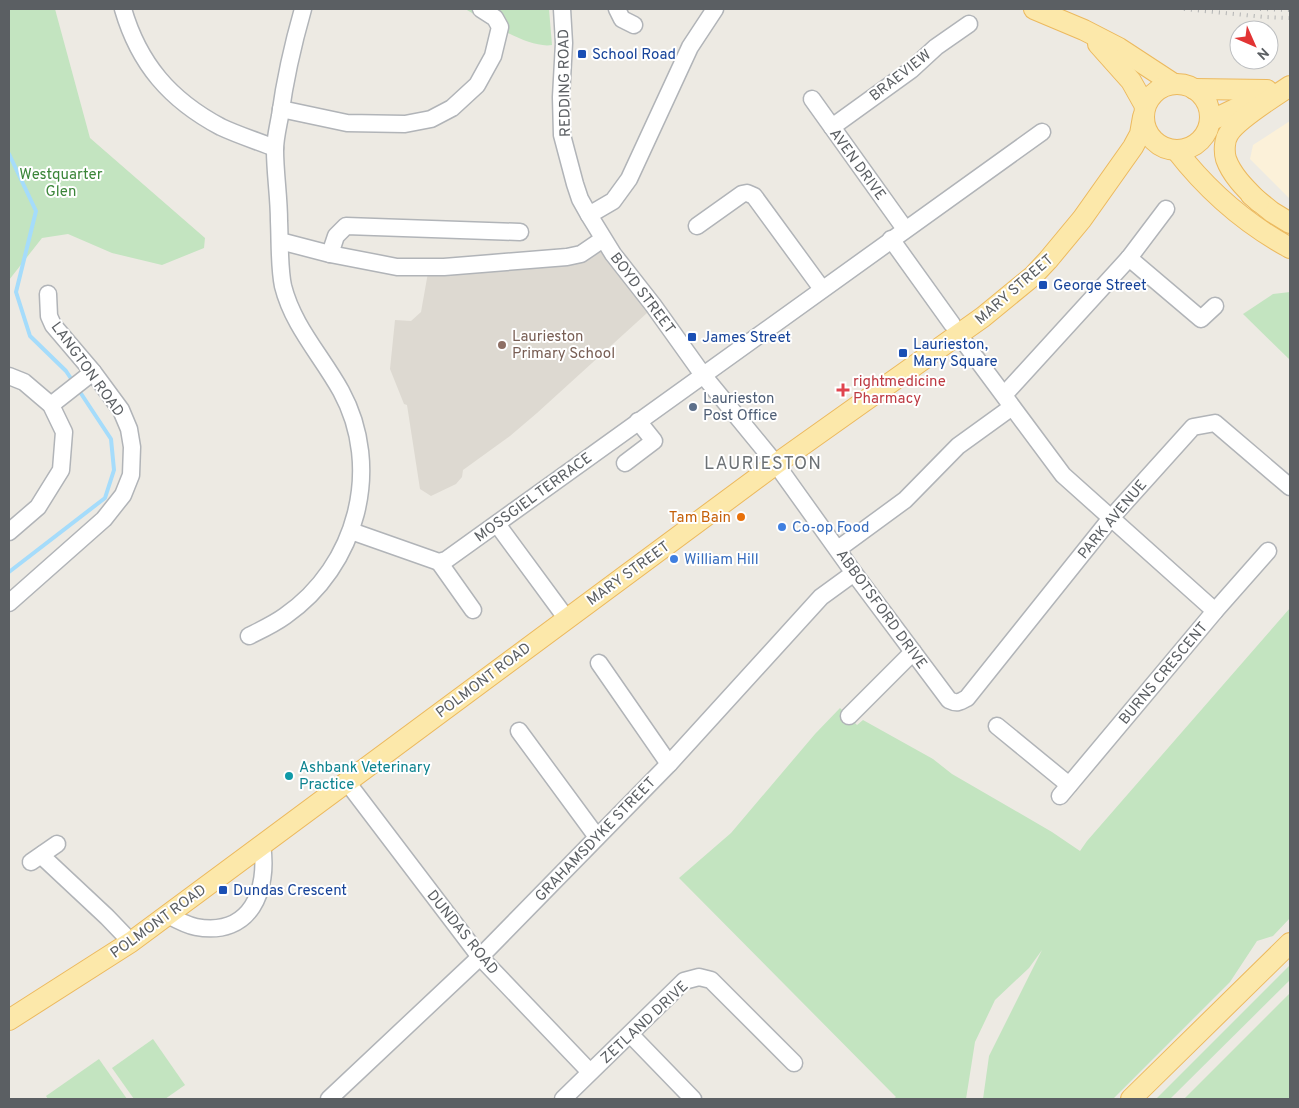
<svg xmlns="http://www.w3.org/2000/svg" width="1299" height="1108" font-family="Overpass,sans-serif">
  <style>
    .commercial { fill: #fcf1d9 }
    .education { fill: #ddd9d1 }
    .green { fill: #c3e4c0 }
    .lines { fill: none; stroke-linecap: round; stroke-linejoin: round }
    .stream { stroke: #a5dcfb; stroke-width: 4 }
    .minor-casing { stroke: #b1b4b8; stroke-width: 19 }
    .major-casing { stroke: #ecb95e; stroke-width: 22 }
    .minor { stroke: #fff; stroke-width: 16 }
    .major { stroke: #fce8aa; stroke-width: 20 }
    .rail { stroke: #b2b3b3; stroke-width: 4; stroke-dasharray: 1 6; stroke-linecap: butt }
    .transit-dot { fill: #1a4fb4; stroke: #fff; stroke-width: 2 }
    .education-dot { fill: #8d6e63; stroke: #fff; stroke-width: 2 }
    .health-dot { fill: #e0444e; stroke: #fff; stroke-width: 2 }
    .service-dot { fill: #5c6f8a; stroke: #fff; stroke-width: 2 }
    .food-dot { fill: #e8710a; stroke: #fff; stroke-width: 2 }
    .shop-dot { fill: #3f7fe0; stroke: #fff; stroke-width: 2 }
    .culture-dot { fill: #0f9aa8; stroke: #fff; stroke-width: 2 }
    .labels { text-anchor: middle; stroke-width: 4; stroke-linejoin: round; paint-order: stroke }
    .transit-label { font-size: 15px; fill: #164399; stroke: #fff; text-anchor: start }
    .street-label { font-size: 15px; fill: #5b5f63; stroke: #fff }
    .park-label { font-size: 15px; fill: #3b8539; stroke: #fff }
    .education-label { font-size: 15px; fill: #785e54; stroke: #fff; text-anchor: start }
    .health-label { font-size: 15px; fill: #be3a42; stroke: #fff; text-anchor: start }
    .service-label { font-size: 15px; fill: #4e5e75; stroke: #fff; text-anchor: start }
    .food-label { font-size: 15px; fill: #c56008; stroke: #fff; text-anchor: end }
    .shop-label { font-size: 15px; fill: #366cbe; stroke: #fff; text-anchor: start }
    .culture-label { font-size: 15px; fill: #0d838f; stroke: #fff; text-anchor: start }
    .quarter-label { font-size: 18px; letter-spacing: 1px; fill: #6c7175; stroke: #fff }
  </style>
  <rect width="100%" height="100%" fill="#edeae3"/>
  <polygon class="commercial" points="1290,121 1290,197 1289,198 1250,159 1253,145"/>
  <polygon class="education" points="603,239 653,305 647,313 537,413 510,436 463,470 462,477 456,484 431,496 420,489 407,405 404,404 390,369 395,320 411,321 421,312 429,267 546,259"/>
  <g class="green">
    <polygon points="9,9 55,9 90,138 205,238 204,248 162,265 112,253 68,234 42,238 9,280"/>
    <path d="M465,9H549L552,45C528,49 487,21 465,9Z"/>
    <polygon points="1290,292 1290,360 1243,314 1273,294"/>
    <polygon points="1290,608 1290,918 1273,936 1257,941 1230,982 1113,1099 983,1099 989,1056 1042,950 1029,968 995,1000 975,1042 966,1099 893,1099 896,1097 679,878 731,833 815,734 840,708 857,725 863,720 933,759 952,774 1052,832 1080,851 1087,841"/>
    <polygon points="1290,965 1290,980 1170,1099 1156,1099"/>
    <polygon points="1290,993 1290,1099 1184,1099"/>
    <polygon points="153,1039 185,1085 165,1099 134,1099 112,1068"/>
    <polygon points="99,1059 127,1099 48,1099 46,1096"/>
  </g>
  <g class="lines">
    <g class="stream">
      <polyline points="9,154 36,211 16,292 30,336 66,371 74,383"/>
      <polyline points="9,572 105,498 114,470 111,439 78,389"/>
    </g>
    <defs>
      <g id="minor">
        <path d="M123,9C139,64 170,100 221,127C238,135 257,141 275,148"/>
        <path d="M562,9L564,43L561,97L562,135L575,184L580,199L589,215L613,254L653,305L703,375L776,464L854,573L949,700C957,704 960,702 967,698L1111,518L1193,427L1215,423L1290,487"/>
        <polyline points="617,9 622,19 634,25"/>
        <polyline points="812,99 905,229"/>
        <polyline points="281,109 347,123 405,124 431,119 452,108 477,85 493,56 500,27 495,18 481,9"/>
        <polyline points="832,127 911,70 936,47 969,24"/>
        <polyline points="589,215 613,201 629,179 690,47 715,9"/>
        <polyline points="697,226 742,194 747,193 754,196 822,289"/>
        <polyline points="891,239 952,324"/>
        <polyline points="280,241 330,254 397,267 444,267 567,257 581,254 603,239"/>
        <polyline points="330,254 336,236 346,226 520,232"/>
        <polyline points="1129,258 1201,319 1215,306"/>
        <polyline points="959,335 973,354"/>
        <polyline points="976,358 1063,475 1215,611"/>
        <polyline points="9,376 24,382 51,405 64,432 61,470 38,507 9,532"/>
        <polyline points="1004,395 1129,258 1166,209"/>
        <polyline points="51,405 93,372"/>
        <polyline points="625,463 654,441 638,421"/>
        <polyline points="497,524 561,611"/>
        <polyline points="351,531 439,562 446,560 1042,132"/>
        <polyline points="838,549 905,500 958,446 1012,407"/>
        <polyline points="439,562 473,610"/>
        <polyline points="9,603 104,519 123,495 131,475 132,447 129,429 121,410 93,372 53,325 49,316 48,294"/>
        <path d="M249,636C261,630 274,624 285,616C357,566 383,468 341,391C321,355 293,326 283,286C279,267 280,241 279,221C279,197 275,173 275,150C275,139 278,127 280,116C285,79 293,44 303,9"/>
        <polyline points="599,663 669,764"/>
        <polyline points="849,716 913,652"/>
        <polyline points="997,726 1069,785"/>
        <polyline points="519,731 597,837"/>
        <polyline points="347,782 480,957 590,1072"/>
        <polyline points="1060,796 1215,611 1268,551"/>
        <polyline points="43,854 45,859 107,917 131,942"/>
        <polyline points="31,862 57,844"/>
        <path d="M168,915C177,920 186,925 196,927C251,937 269,890 262,845"/>
        <polyline points="630,1034 693,1099"/>
        <polyline points="329,1099 480,957 669,764 821,597 854,573"/>
        <polyline points="563,1099 684,981 699,977 711,980 794,1063"/>
      </g>
      <g id="major">
        <polyline points="1034,9 1084,30 1119,48 1174,84"/>
        <polyline points="1098,44 1131,81 1145,106"/>
        <circle cx="1177" cy="117" r="33"/>
        <polyline points="1194,89 1267,90"/>
        <polyline points="1210,121 1256,99"/>
        <path d="M1176,150C1207,190 1246,224 1290,248"/>
        <polyline points="1251,195 1272,212 1290,223"/>
        <path d="M1259,202C1247,190 1232,176 1226,159C1224,152 1224,140 1229,133C1238,119 1275,96 1290,86"/>
        <polyline points="9,1020 131,942 776,464 983,317 1033,276 1048,260 1082,219 1133,147 1140,134 1143,117"/>
        <polyline points="1131,1099 1290,943"/>
      </g>
    </defs>
    <use href="#minor" class="minor-casing"/>
    <use href="#major" class="major-casing"/>
    <use href="#minor" class="minor"/>
    <use href="#major" class="major"/>
    <g class="rail">
      <polyline points="1184,9 1265,17 1290,18"/>
      <polyline points="1260,9 1290,10"/>
    </g>
  </g>
  <g class="transit-dot">
    <rect x="577" y="49" width="10" height="10" rx="2.5"/>
    <rect x="1038" y="280" width="10" height="10" rx="2.5"/>
    <rect x="687" y="332" width="10" height="10" rx="2.5"/>
    <rect x="898" y="348" width="10" height="10" rx="2.5"/>
    <rect x="218" y="885" width="10" height="10" rx="2.5"/>
  </g>
  <circle class="education-dot" cx="502" cy="345" r="5"/>
  <path class="health-dot" d="M840.5 382.5h5v5h5v5h-5v5h-5v-5h-5v-5h5z"/>
  <circle class="service-dot" cx="693" cy="407" r="5"/>
  <circle class="food-dot" cx="741" cy="517" r="5"/>
  <g class="shop-dot">
    <circle cx="782" cy="527" r="5"/>
    <circle cx="674" cy="559" r="5"/>
  </g>
  <circle class="culture-dot" cx="289" cy="776" r="5"/>
  <g class="labels">
    <g class="transit-label">
      <text x="592" y="59">School Road</text>
      <text x="1053" y="290">George Street</text>
      <text x="702" y="342">James Street</text>
      <text x="913" y="349">Laurieston,<tspan x="913" dy="17">Mary Square</tspan></text>
      <text x="233" y="895">Dundas Crescent</text>
    </g>
    <g class="street-label">
      <text transform="translate(900 75) rotate(-38)" y="5">BRAEVIEW</text>
      <text transform="translate(564 83) rotate(-91)" y="5">REDDING ROAD</text>
      <text transform="translate(858 164) rotate(54)" y="5">AVEN DRIVE</text>
      <text transform="translate(1014 289) rotate(-41)" y="5">MARY STREET</text>
      <text transform="translate(643 293) rotate(53)" y="5">BOYD STREET</text>
      <text transform="translate(88 369) rotate(54)" y="5">LANGTON ROAD</text>
      <text transform="translate(533 497) rotate(-36)" y="5">MOSSGIEL TERRACE</text>
      <text transform="translate(1112 519) rotate(-50)" y="5">PARK AVENUE</text>
      <text transform="translate(628 573) rotate(-36)" y="5">MARY STREET</text>
      <text transform="translate(882 609) rotate(54)" y="5">ABBOTSFORD DRIVE</text>
      <text transform="translate(1163 673) rotate(-50)" y="5">BURNS CRESCENT</text>
      <text transform="translate(483 680) rotate(-37)" y="5">POLMONT ROAD</text>
      <text transform="translate(595 839) rotate(-46)" y="5">GRAHAMSDYKE STREET</text>
      <text transform="translate(158 921) rotate(-36)" y="5">POLMONT ROAD</text>
      <text transform="translate(463 932) rotate(51)" y="5">DUNDAS ROAD</text>
      <text transform="translate(644 1022) rotate(-43)" y="5">ZETLAND DRIVE</text>
    </g>
    <g class="park-label">
      <text x="61" y="179">Westquarter<tspan x="61" dy="17">Glen</tspan></text>
    </g>
    <g class="education-label">
      <text x="512" y="341">Laurieston<tspan x="512" dy="17">Primary School</tspan></text>
    </g>
    <g class="health-label">
      <text x="853" y="386">rightmedicine<tspan x="853" dy="17">Pharmacy</tspan></text>
    </g>
    <g class="service-label">
      <text x="703" y="403">Laurieston<tspan x="703" dy="17">Post Office</tspan></text>
    </g>
    <g class="food-label">
      <text x="731" y="522">Tam Bain</text>
    </g>
    <g class="shop-label">
      <text x="792" y="532">Co-op Food</text>
      <text x="684" y="564">William Hill</text>
    </g>
    <g class="culture-label">
      <text x="299" y="772">Ashbank Veterinary<tspan x="299" dy="17">Practice</tspan></text>
    </g>
    <g class="quarter-label">
      <text x="763" y="469">LAURIESTON</text>
    </g>
  </g>
  <rect width="1299" height="1108" fill="none" stroke="#5b5f63" stroke-width="20"/>
  <g transform="translate(1254 45) rotate(135)"><circle r="24" fill="#ffffff" stroke="#bdbfc1"/>
  <path d="M0-4L9 19L0 12L-9 19Z" fill="#e23434"/>
  <text y="-8" font-size="14" font-weight="bold" text-anchor="middle" fill="#5b5f63">N</text>
  </g>
</svg>
